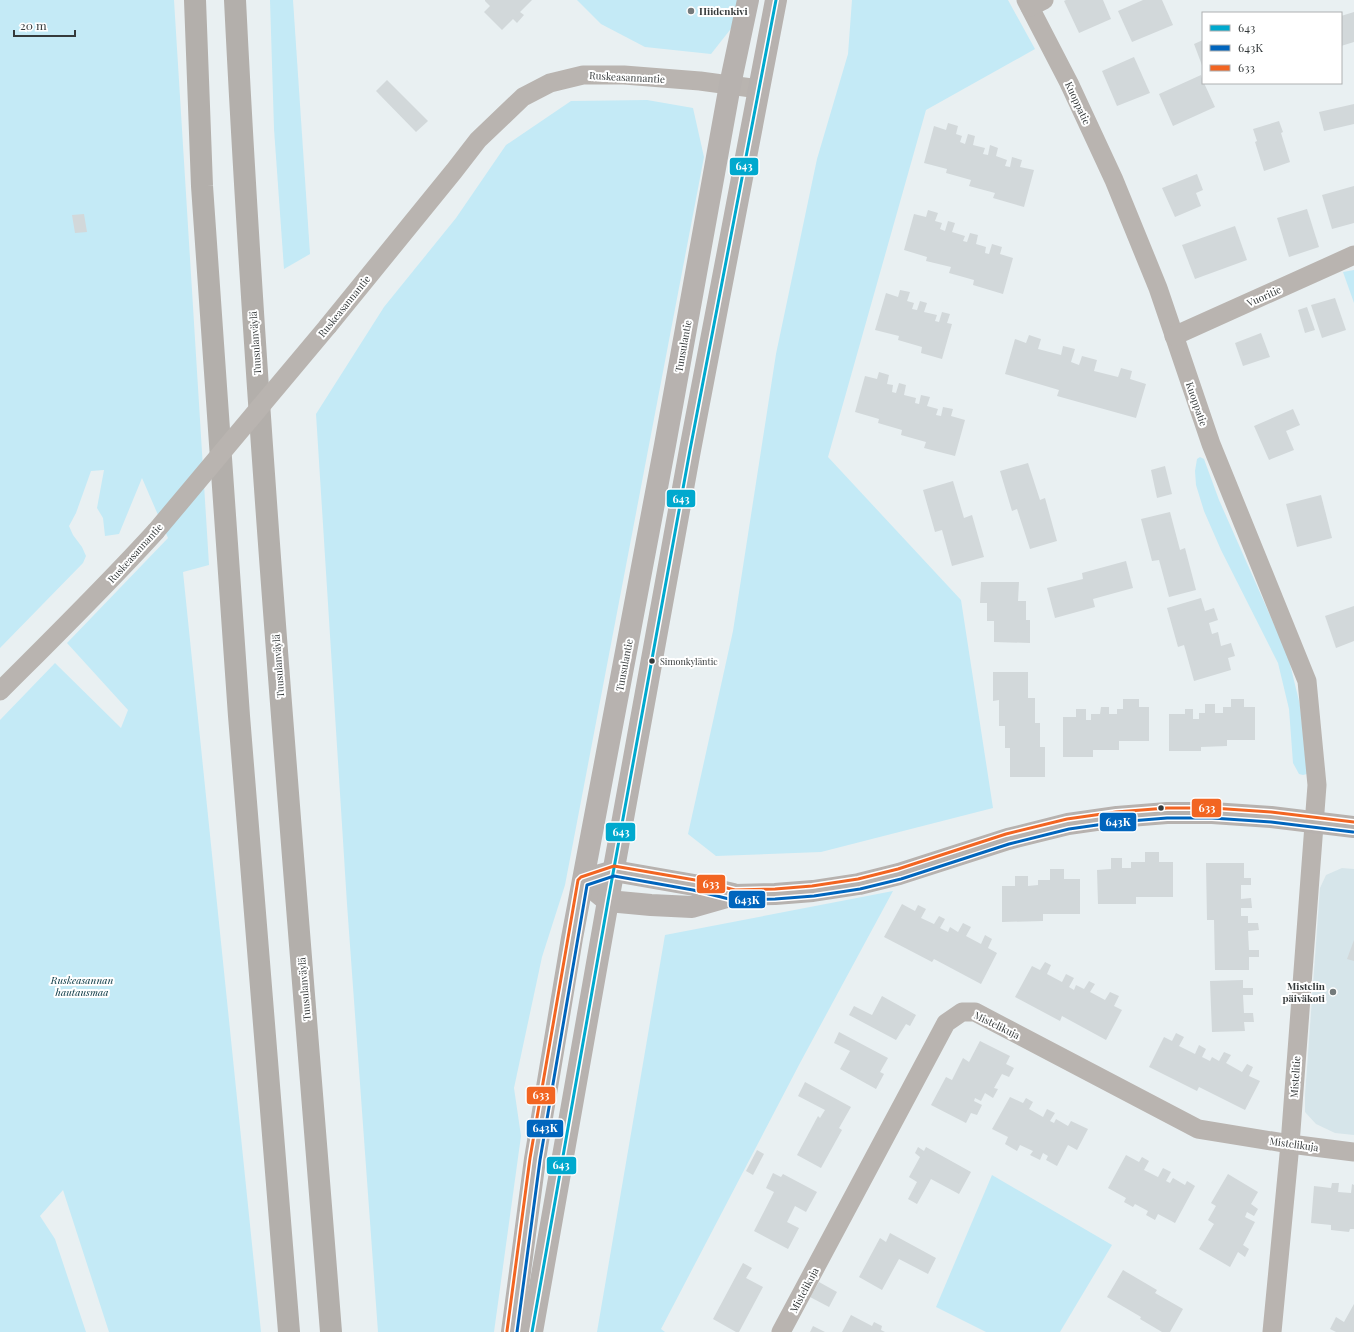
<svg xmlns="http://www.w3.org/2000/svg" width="1354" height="1332" font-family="'Playfair Display',serif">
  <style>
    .built { fill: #d6e5ea }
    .green { fill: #c4eaf6 }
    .building { fill: #d2d8da }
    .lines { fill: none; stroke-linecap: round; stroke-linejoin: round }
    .street { stroke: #b9b4b0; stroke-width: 19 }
    .secondary { stroke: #b7b2af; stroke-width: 22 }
    .highway { stroke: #b3afab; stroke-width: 22 }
    .street-bridge { stroke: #b9b4b0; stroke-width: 19 }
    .bus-1-casing { stroke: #fff; stroke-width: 6 }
    .bus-2-casing { stroke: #fff; stroke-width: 6 }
    .bus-3-casing { stroke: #fff; stroke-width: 6 }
    .bus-1 { stroke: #00a9ce; stroke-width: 3 }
    .bus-2 { stroke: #0065bd; stroke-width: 3 }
    .bus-3 { stroke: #f26522; stroke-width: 3 }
    .poi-dot { fill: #747a7b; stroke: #fff; stroke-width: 1.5 }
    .bus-dot { fill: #353a3b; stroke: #fff; stroke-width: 1.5 }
    .labels { text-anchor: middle; stroke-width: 4; stroke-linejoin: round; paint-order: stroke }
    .bus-label { font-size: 9px; fill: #353a3b; stroke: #fff; text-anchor: start }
    .poi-label { font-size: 10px; font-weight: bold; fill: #353a3b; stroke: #fff; text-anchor: start }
    .street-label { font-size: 10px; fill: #353a3b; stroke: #fff }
    .park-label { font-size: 10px; font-style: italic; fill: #00313d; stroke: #fff }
    .line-badge { stroke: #fff; stroke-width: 1.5 }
    .badge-label { font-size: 11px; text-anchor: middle; font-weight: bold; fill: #fff }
  </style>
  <rect width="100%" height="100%" fill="#e9f0f2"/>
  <polygon class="built" points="1342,868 1354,869 1354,1135 1335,1133 1316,1124 1305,1112 1305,1095 1320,888 1326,875"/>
  <g class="green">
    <polygon points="0,0 174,0 209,565 183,572 261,1332 109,1332 63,1190 40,1216 55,1239 86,1332 0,1332 0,720 55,663 121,728 128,710 67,643 168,538 142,478 119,534 105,536 103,518 97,508 104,470 91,471 76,513 69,526 73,535 82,547 86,556 83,563 0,648"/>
    <polygon points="270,0 293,0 310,254 284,269 274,129"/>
    <polygon points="577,0 739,0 737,21 711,54 645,47 601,24"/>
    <polygon points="852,0 1008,0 1035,49 926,110 828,457 961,600 993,808 821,852 716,856 688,834 733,631 776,354 817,159 848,54"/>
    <polygon points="647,100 693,108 704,157 565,885 542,957 514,1088 521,1136 494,1332 378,1332 347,904 316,414 384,307 456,218 506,145 571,101"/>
    <polygon points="1354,270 1354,303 1343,272"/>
    <polygon points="1200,457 1204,459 1219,500 1288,656 1300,705 1307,774 1303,775 1299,774 1293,763 1289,709 1278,663 1221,550 1204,511 1196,485 1195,471 1197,459"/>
    <polygon points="893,891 800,1063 661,1329 665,1332 597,1332 665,935"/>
    <polygon points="992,1175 1112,1245 1060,1332 986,1332 936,1307"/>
  </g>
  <g class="building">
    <polygon points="485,0 532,0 520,12 524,15 517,23 513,19 502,30 484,12 490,6 485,1"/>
    <polygon points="1066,0 1103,0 1111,19 1079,33 1064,1"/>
    <polygon points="1143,0 1162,0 1173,25 1132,42 1118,11"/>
    <polygon points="1354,12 1354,42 1341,46 1341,16"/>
    <polygon points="1203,40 1203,68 1194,44"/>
    <polygon points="1134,57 1150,93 1117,106 1102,71"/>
    <polygon points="1201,75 1203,83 1204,83 1215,107 1173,126 1159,94"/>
    <polygon points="387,80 428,121 416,132 376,91"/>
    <polygon points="1354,104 1354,124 1324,131 1319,112"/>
    <polygon points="1279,121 1283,132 1281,133 1290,162 1264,171 1255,142 1257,141 1253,129"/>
    <polygon points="948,123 958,126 956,134 962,136 960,142 965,144 968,134 975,136 973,145 985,148 983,154 988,155 990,145 998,148 996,156 1007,160 1005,166 1010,167 1012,157 1022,160 1020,167 1034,170 1024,207 993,198 995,193 969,186 971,180 946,173 947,169 924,163 934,126 946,130"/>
    <polygon points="1197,174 1203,190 1196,193 1201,206 1175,217 1162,188"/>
    <polygon points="1354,186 1354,223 1332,229 1322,195"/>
    <polygon points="1307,209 1319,247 1289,257 1277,218"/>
    <polygon points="928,210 938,213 935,221 942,223 940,229 945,231 948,221 955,223 952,232 965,236 963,241 967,242 970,233 978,235 976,244 986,247 985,253 989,254 992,244 1002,247 1000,254 1013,258 1003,294 973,285 974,280 949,273 951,267 926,261 927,257 904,250 914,214 926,217"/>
    <polygon points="84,214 87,232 75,233 72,215"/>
    <polygon points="1235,226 1247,260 1195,279 1182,245"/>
    <polygon points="900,290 910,292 907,301 914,303 912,309 917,310 920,301 927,303 924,312 937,315 935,321 939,322 942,312 950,314 947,323 952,324 942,359 921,353 922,347 898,340 899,336 875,330 886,293 898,297"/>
    <polygon points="1335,298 1346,330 1322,338 1311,305"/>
    <polygon points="1307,307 1315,330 1305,333 1298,310"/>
    <polygon points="1261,333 1270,357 1243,366 1235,343"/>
    <polygon points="1029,335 1041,339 1038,349 1061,355 1063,346 1075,349 1071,362 1079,365 1082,356 1097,360 1094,371 1118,377 1121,368 1132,371 1130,379 1146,384 1136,418 1057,396 1059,390 1005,374 1015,339 1026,343"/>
    <polygon points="879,372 889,375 887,384 893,385 892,392 896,393 899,383 906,385 904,395 916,398 915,403 919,404 921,395 930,397 927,406 938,409 936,415 941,416 943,407 953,409 951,416 965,420 955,456 924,448 926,442 901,435 902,430 878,423 879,419 855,412 865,376 877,379"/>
    <polygon points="1293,409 1300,425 1286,431 1294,450 1269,460 1254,426"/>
    <polygon points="1028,463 1040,500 1045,498 1057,541 1030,549 1017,509 1012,511 1000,471"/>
    <polygon points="1165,466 1172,494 1157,498 1151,470"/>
    <polygon points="953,481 964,518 972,515 984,557 952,566 942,530 935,532 923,490"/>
    <polygon points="1321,495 1332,538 1297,547 1286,504"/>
    <polygon points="1170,512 1180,550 1185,548 1196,590 1169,597 1159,560 1152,561 1141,519"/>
    <polygon points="1126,561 1133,588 1093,599 1095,607 1055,618 1047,588 1083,579 1082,573"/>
    <polygon points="981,582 1019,582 1018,601 1026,601 1026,620 1030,620 1030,643 994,642 994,621 987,621 987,603 980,603"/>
    <polygon points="1201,598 1205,611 1214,608 1218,620 1209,623 1212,634 1218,632 1221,646 1231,643 1235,656 1228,658 1231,670 1194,681 1184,645 1178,647 1167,608"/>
    <polygon points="1354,606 1354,641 1336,648 1325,616"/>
    <polygon points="993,672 1028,672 1028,698 1035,698 1035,723 1040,723 1040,747 1045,747 1045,777 1010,777 1010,748 1005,748 1005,726 999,726 999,700 993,701"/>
    <polygon points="1123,699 1139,699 1139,707 1149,707 1149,741 1119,741 1119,750 1093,750 1093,757 1063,757 1063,717 1076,717 1076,709 1086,709 1086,720 1091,720 1091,714 1100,714 1101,707 1109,707 1109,714 1117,714 1117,709 1123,709"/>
    <polygon points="1231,699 1244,699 1244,707 1255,707 1255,740 1227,740 1227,746 1201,747 1201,751 1169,751 1169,714 1185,714 1185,709 1193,709 1193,719 1199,719 1199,713 1205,713 1205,704 1215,704 1215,713 1223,713 1223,707 1231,707"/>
    <polygon points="1145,852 1159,852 1159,862 1173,862 1173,897 1136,897 1136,904 1098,904 1097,870 1111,869 1111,858 1122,858 1122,868 1131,868 1131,862 1145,862"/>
    <polygon points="1206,863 1244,863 1244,878 1251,878 1251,885 1241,885 1241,899 1251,898 1252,908 1241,908 1241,916 1248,916 1248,923 1258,923 1259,930 1248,931 1249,950 1259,950 1259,957 1249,957 1249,970 1215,970 1214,920 1207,920"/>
    <polygon points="1050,869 1064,869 1064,879 1080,879 1080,914 1043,914 1043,921 1002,922 1002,886 1015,886 1015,876 1028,876 1028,886 1038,885 1038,880 1050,880"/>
    <polygon points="902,904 915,911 918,905 926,909 921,918 934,924 939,916 945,919 940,928 948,932 950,927 958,932 963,923 971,927 966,936 981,944 985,935 992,939 988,948 997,953 981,984 934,959 932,962 884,937"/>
    <polygon points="1354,940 1354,961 1347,959"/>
    <polygon points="1045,962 1051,965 1047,974 1062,982 1066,974 1074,978 1069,987 1074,990 1076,985 1084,989 1089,981 1095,984 1090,992 1105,1000 1110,992 1119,996 1114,1006 1122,1010 1106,1040 1062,1016 1060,1021 1015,997 1032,966 1040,970"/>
    <polygon points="1243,980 1243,988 1253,988 1253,995 1243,995 1244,1013 1253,1013 1254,1022 1244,1022 1245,1031 1212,1032 1210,981"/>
    <polygon points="882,996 916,1015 910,1026 906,1024 896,1040 849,1015 854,1006 872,1015"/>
    <polygon points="839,1032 888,1058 880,1072 884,1074 876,1089 840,1069 850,1051 834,1043"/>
    <polygon points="1176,1033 1184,1037 1179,1046 1195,1054 1199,1045 1206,1049 1202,1057 1210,1061 1212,1057 1219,1061 1224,1052 1231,1055 1226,1063 1242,1072 1247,1064 1253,1067 1249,1076 1260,1081 1245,1110 1199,1087 1197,1091 1149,1067 1164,1037 1172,1041"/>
    <polygon points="980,1041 1010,1056 1006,1064 1014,1068 1009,1077 1002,1074 994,1088 998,1089 993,1098 985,1093 981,1101 975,1098 974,1101 982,1105 977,1115 971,1113 966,1123 931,1105 946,1077 952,1080 963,1058 969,1062"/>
    <polygon points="805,1082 851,1107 839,1128 842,1130 821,1168 797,1155 818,1116 820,1118 825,1110 798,1096"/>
    <polygon points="1010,1097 1023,1103 1026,1098 1033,1102 1029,1109 1043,1117 1047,1109 1055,1113 1050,1121 1054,1123 1056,1119 1068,1126 1071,1121 1088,1129 1077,1150 1068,1145 1057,1166 1046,1160 1048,1156 1043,1153 1040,1160 1030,1155 1033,1151 1020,1145 1017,1151 1005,1144 1008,1137 992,1129"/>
    <polygon points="918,1147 924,1151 926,1147 971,1172 959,1194 931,1179 917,1204 908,1199 917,1182 909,1177 920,1157 915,1153"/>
    <polygon points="757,1150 764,1154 753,1175 746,1171"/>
    <polygon points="1126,1155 1139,1162 1142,1157 1149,1161 1144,1170 1158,1177 1163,1168 1171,1172 1166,1181 1170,1183 1173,1178 1185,1185 1187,1181 1195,1186 1175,1223 1158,1214 1155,1220 1146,1215 1148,1211 1135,1204 1133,1207 1124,1202 1126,1198 1108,1188"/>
    <polygon points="773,1173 781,1177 783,1174 817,1192 806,1212 795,1206 787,1222 799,1228 788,1249 754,1231 774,1192 766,1188"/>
    <polygon points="1228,1174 1258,1192 1251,1204 1258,1209 1254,1216 1247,1212 1245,1217 1255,1222 1243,1245 1249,1249 1245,1257 1238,1252 1230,1267 1199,1249 1214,1224 1208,1220 1216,1206 1211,1203"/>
    <polygon points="1332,1183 1339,1183 1338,1192 1351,1193 1352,1184 1354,1185 1354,1229 1350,1229 1349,1232 1331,1230 1331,1225 1311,1223 1314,1186 1331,1188"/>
    <polygon points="890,1233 936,1258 928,1274 899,1259 882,1290 859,1277 880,1238 886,1242"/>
    <polygon points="743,1263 752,1268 746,1278 763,1287 739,1332 736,1332 713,1319"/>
    <polygon points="1123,1270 1157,1290 1155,1293 1183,1309 1170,1332 1162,1332 1140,1319 1141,1317 1107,1297"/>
    <polygon points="819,1282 837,1292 829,1307 810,1297"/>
    <polygon points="1354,1304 1354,1332 1336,1332 1330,1329 1336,1317 1344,1322"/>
    <polygon points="851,1315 872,1326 874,1322 882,1326 881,1330 885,1332 842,1332"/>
    <polygon points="813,1326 825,1332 810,1332"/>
  </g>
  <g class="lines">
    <g class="street">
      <polyline points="1026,0 1069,83 1114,180 1158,288 1211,444 1307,681 1317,785 1290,1144 1272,1332"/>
      <polyline points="1030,7 1044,0"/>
      <polyline points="328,326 454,171 478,140 523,97 550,83 583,75 624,75 700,81 759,89"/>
      <polyline points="1174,336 1354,255"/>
      <path d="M0,691C53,638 106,586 156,531"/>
      <polyline points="781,1332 946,1023 962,1012 975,1012 1198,1129 1290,1144 1354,1152"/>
    </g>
    <g class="secondary">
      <polyline points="600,875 614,871 694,885 733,894"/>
      <polyline points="597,892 608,901 651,905 692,907 734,895 775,894 813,891 859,884 899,874 1008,839 1068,824 1117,817 1167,813 1212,813 1271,817 1354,827"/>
      <polyline points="512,1332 535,1159 572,938 665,445 730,85 748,0"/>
      <polyline points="532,1332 608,901 690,450 776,0"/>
    </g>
    <g class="highway">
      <polyline points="195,0 202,186 239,716 289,1332"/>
      <path d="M235,0C257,445 296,888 331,1332"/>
    </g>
    <polyline class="street-bridge" points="156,531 328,326"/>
    <defs>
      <polyline id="bus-1" points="532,1332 608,901 690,450 776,0"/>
      <polyline id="bus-2" points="517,1332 540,1160 587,885 614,876 693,890 733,900 775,899 814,896 860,889 901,879 1009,844 1069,829 1118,822 1167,818 1212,818 1271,822 1353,832"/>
      <polyline id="bus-3" points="507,1331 530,1158 578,880 581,877 614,866 695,880 735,890 775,889 812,886 858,879 898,869 1006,834 1067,819 1116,812 1167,808 1212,808 1271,812 1354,822"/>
    </defs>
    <use href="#bus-1" class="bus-1-casing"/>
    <use href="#bus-2" class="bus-2-casing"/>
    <use href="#bus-3" class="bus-3-casing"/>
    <use href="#bus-1" class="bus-1"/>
    <use href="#bus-2" class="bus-2"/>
    <use href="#bus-3" class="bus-3"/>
  </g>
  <g class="poi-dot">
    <circle cx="691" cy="11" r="4"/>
    <circle cx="1333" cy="992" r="4"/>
  </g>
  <g class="bus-dot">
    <circle cx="652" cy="661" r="3.5"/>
    <circle cx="1161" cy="808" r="3.5"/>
  </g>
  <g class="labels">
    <g class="bus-label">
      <text x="660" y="665">Simonkyläntie</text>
    </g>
    <g class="poi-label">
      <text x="699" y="15">Hiidenkivi</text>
      <text x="1325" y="990" text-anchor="end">Mistelin<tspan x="1325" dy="12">päiväkoti</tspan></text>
    </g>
    <g class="street-label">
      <text transform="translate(627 77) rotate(3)" y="4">Ruskeasannantie</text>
      <text transform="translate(1078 103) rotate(65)" y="4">Kuoppatie</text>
      <text transform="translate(1264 296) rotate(-24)" y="4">Vuoritie</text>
      <text transform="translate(344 306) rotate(-51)" y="4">Ruskeasannantie</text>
      <text transform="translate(255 343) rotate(-94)" y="4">Tuusulanväylä</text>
      <text transform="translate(683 346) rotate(-80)" y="4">Tuusulantie</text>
      <text transform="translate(1197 404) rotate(71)" y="4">Kuoppatie</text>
      <text transform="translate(135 553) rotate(-48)" y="4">Ruskeasannantie</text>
      <text transform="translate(624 665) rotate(-79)" y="4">Tuusulantie</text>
      <text transform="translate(278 666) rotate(-94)" y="4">Tuusulanväylä</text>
      <text transform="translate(304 989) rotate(-95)" y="4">Tuusulanväylä</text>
      <text transform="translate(997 1025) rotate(26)" y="4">Mistelikuja</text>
      <text transform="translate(1295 1077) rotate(-86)" y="4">Mistelitie</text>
      <text transform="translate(1294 1144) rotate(8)" y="4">Mistelikuja</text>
      <text transform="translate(804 1290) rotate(-62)" y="4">Mistelikuja</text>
    </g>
    <g class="park-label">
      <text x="82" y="984">Ruskeasannan<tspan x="82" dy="12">hautausmaa</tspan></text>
    </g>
  </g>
  <g class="line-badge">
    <rect x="729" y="157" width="30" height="19" rx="4" fill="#00a9ce"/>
    <rect x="666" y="489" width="30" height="19" rx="4" fill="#00a9ce"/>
    <rect x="1191" y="798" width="31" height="20" rx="4" fill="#f26522"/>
    <rect x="1099" y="812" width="38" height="20" rx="4" fill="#0065bd"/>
    <rect x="605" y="822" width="31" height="20" rx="4" fill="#00a9ce"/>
    <rect x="696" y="874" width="30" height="20" rx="4" fill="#f26522"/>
    <rect x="728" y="890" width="38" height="19" rx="4" fill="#0065bd"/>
    <rect x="526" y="1086" width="30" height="19" rx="4" fill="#f26522"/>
    <rect x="526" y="1119" width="38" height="19" rx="4" fill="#0065bd"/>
    <rect x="546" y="1156" width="31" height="19" rx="4" fill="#00a9ce"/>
  </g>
  <g class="badge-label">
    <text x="744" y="170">643</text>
    <text x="681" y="503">643</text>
    <text x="1207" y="812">633</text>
    <text x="1118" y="826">643K</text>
    <text x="621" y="836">643</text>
    <text x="711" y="888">633</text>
    <text x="747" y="904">643K</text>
    <text x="541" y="1099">633</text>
    <text x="545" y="1132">643K</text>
    <text x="561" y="1169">643</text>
  </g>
  <rect x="1202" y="12" width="140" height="72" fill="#ffffff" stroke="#aeb0b1"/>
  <rect x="1210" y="25" width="20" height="6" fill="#00a9ce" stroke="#aeb0b1"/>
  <text x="1238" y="32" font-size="12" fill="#353a3b">643</text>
  <rect x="1210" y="45" width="20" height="6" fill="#0065bd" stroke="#aeb0b1"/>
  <text x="1238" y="52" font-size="12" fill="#353a3b">643K</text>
  <rect x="1210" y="65" width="20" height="6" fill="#f26522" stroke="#aeb0b1"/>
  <text x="1238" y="72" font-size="12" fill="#353a3b">633</text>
  <path d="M14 30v6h61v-6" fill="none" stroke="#353a3b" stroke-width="2"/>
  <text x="20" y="30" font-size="12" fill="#353a3b" stroke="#ffffff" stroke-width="3" paint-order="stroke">20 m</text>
</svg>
